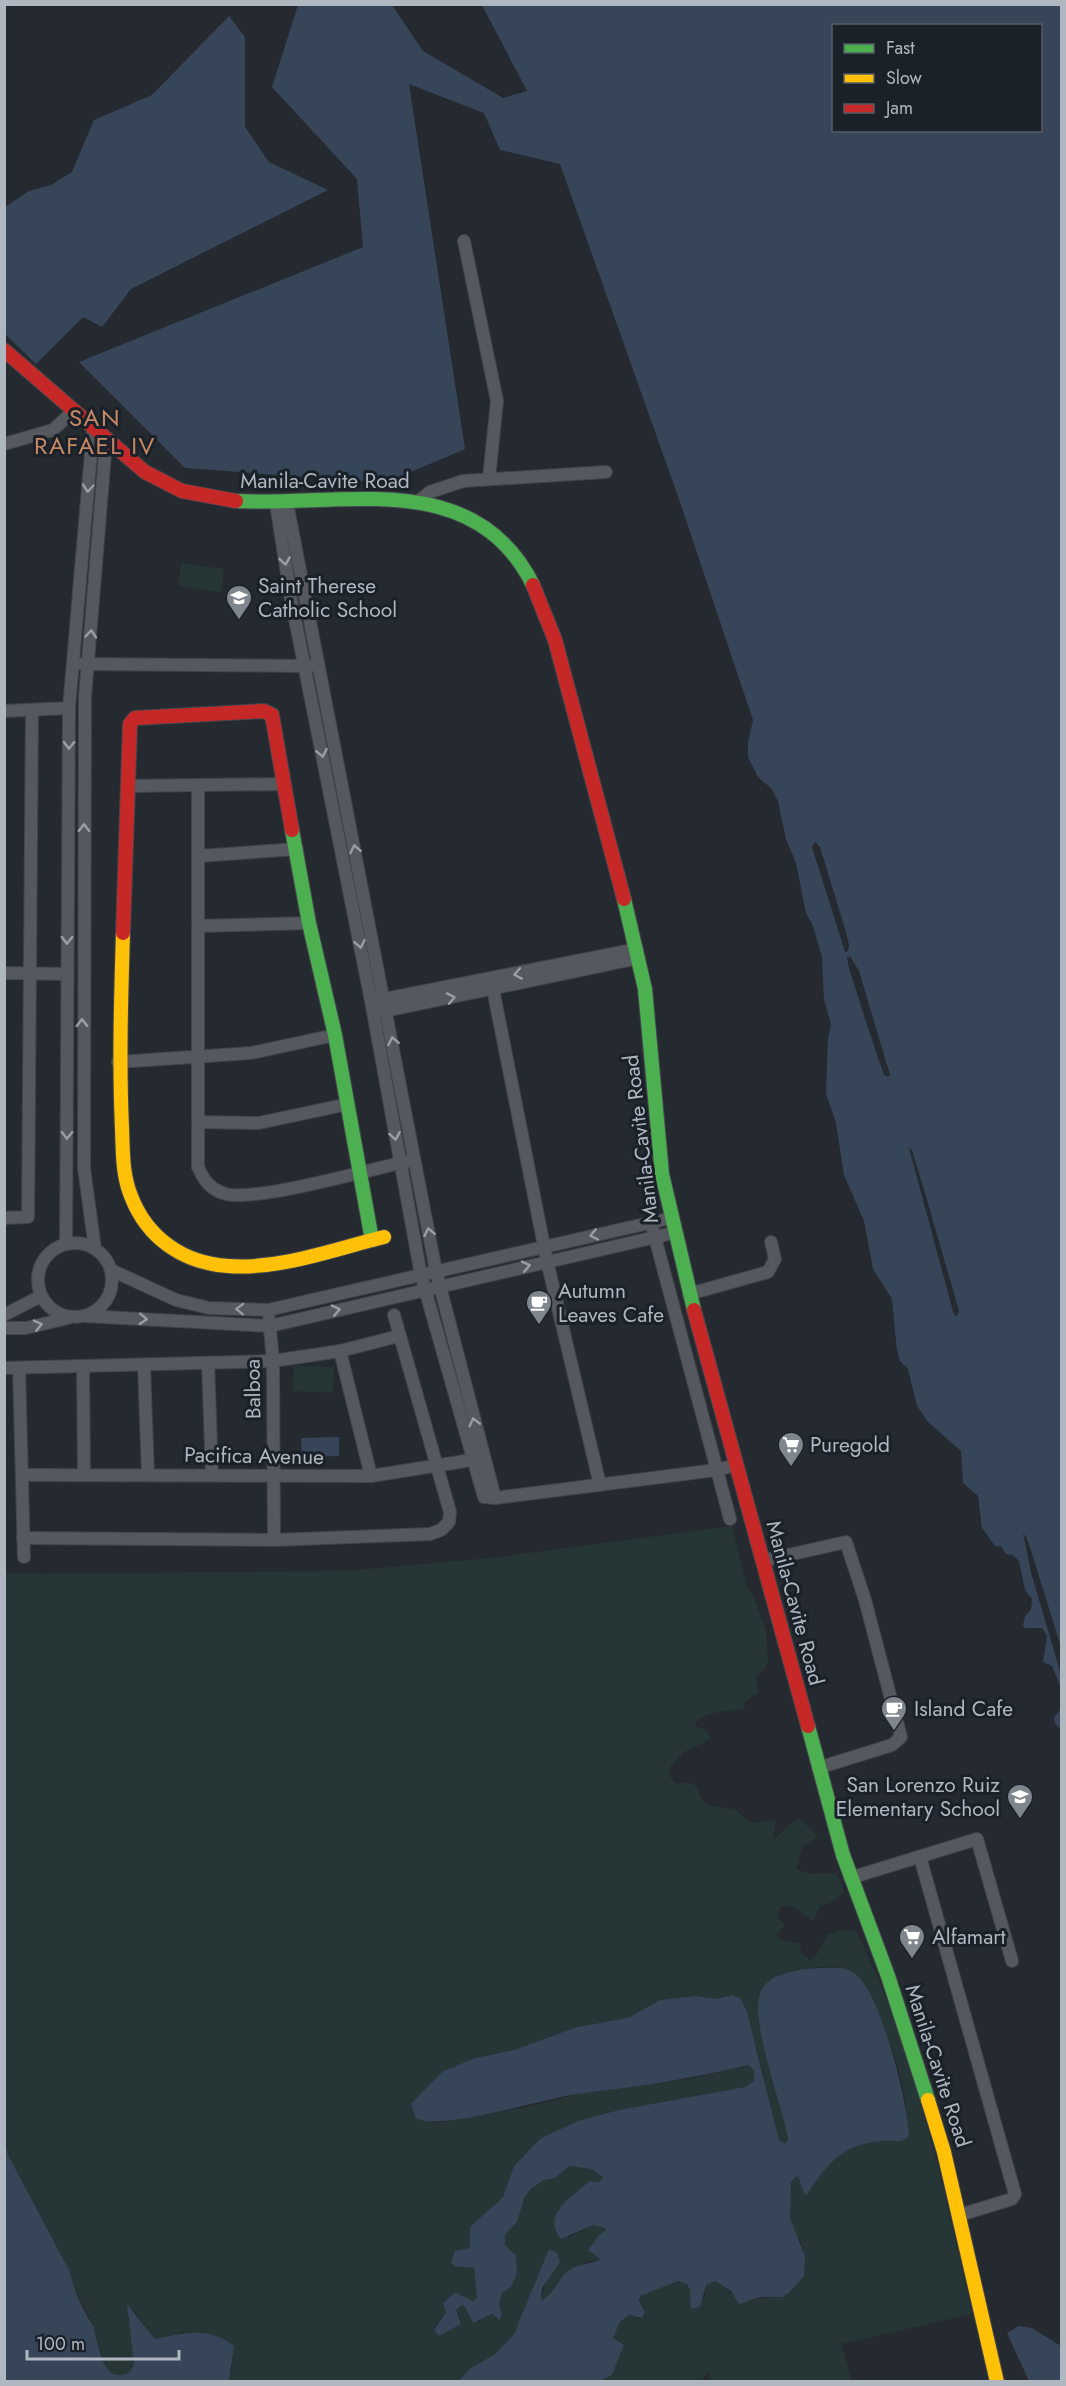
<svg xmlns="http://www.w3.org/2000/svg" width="1066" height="2386" font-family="Jost,sans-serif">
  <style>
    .green { fill: #263636 }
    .water { fill: #364658; fill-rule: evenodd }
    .pier { fill: #252a30 }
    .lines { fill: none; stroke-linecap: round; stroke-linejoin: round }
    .street-casing { stroke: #414549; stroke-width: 14 }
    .fast-casing { stroke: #43474d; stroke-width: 16 }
    .slow-casing { stroke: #43474d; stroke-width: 16 }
    .jam-casing { stroke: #43474d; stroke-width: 16 }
    .street { stroke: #55585e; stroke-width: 12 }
    .fast { stroke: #4caf50; stroke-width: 14 }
    .slow { stroke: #ffc107; stroke-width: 14 }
    .jam { stroke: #c62828; stroke-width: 14 }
    .oneway { stroke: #989fa8 }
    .labels { text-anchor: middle; stroke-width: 6; stroke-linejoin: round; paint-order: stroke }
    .street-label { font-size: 21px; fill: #afb7c1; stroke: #1a2129 }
    .poi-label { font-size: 21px; fill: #afb7c1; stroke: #1a2129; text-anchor: start }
    .quarter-label { font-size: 24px; letter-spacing: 1.5px; fill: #c78865; stroke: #1a2129 }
  </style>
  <rect width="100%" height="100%" fill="#252a30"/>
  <g class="green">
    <polygon points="181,563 224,569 221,592 178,586"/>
    <polygon points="294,1366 334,1367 333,1393 293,1391"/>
    <path d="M732,1526L747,1586L755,1600L766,1632L768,1662L765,1669L755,1677L759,1693L747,1700L743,1709C728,1711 708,1711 695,1722L696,1726L707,1731L711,1739L684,1752L670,1767V1777L676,1783H691L697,1787L702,1800L709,1806L735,1809L751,1823L776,1820L773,1836L775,1839L790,1824L800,1819L817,1835L816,1838L802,1847L796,1869L810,1874L837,1873L844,1892L832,1902L820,1906L813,1921C801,1915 794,1901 780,1907L777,1917L785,1925L776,1935L781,1940L799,1943L802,1953L810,1960L817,1954L827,1935L841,1930L856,1931C915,2050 943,2185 972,2314L841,2344L852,2381H707L711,2373H707L701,2381H597L612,2375L624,2345L614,2340C612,2329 620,2322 629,2315L640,2319L643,2307L639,2298C647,2290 680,2277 687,2285C693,2291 691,2302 691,2309H694L705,2298L706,2285L715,2281L734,2295L751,2301C763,2295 778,2300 788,2294C800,2286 806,2262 803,2248C800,2237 792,2227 790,2218C788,2210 790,2183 795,2177L798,2176L804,2193L807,2195C831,2158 848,2138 898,2142C900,2131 907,2117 906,2106C905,2076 871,1976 841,1968C830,1964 815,1968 804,1969L765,2040C771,2074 783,2106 788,2139L785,2144L779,2140L757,2049L733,1995L716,1999L695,1996L660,2000L628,2018L577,2027L514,2050L472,2059L433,2123L528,2107L577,2094L695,2078L748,2065L754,2070V2081L745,2087L620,2110L578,2121L541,2138L514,2166L503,2197L470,2227L471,2248L459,2250L464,2265L476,2270L477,2298L474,2301L455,2292L444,2301L446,2312L435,2326L439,2336L460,2319L456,2310L461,2305L465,2307L469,2316L478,2322L492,2314L496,2320L502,2316L499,2304L502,2293L517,2273L516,2255L505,2245V2235L517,2222L525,2196L532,2188L544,2180L555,2178L571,2166L591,2169L603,2176L599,2182L589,2181L569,2198L568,2238L593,2225L605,2228L606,2230L591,2245L590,2252L600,2259L585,2262L556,2285L551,2294L541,2300L546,2282L544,2258L543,2268L514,2334L494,2355L472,2367L458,2381H229L233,2366L184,2332L155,2339L134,2310L128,2318C130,2332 144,2374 121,2376C116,2376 112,2373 109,2370C98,2357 99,2340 93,2326C85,2306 75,2292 69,2270L8,2155L5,2139L4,1574L345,1571L491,1558Z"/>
  </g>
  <g class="water">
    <path d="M298,5H392L423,51L503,98L527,91L482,5H1061V1648L1025,1533L1031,1572L1061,1674V1730L1055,1723L1054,1717L1061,1709V1688L1052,1666L1043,1662L1047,1636L1042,1628H1025L1023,1625L1025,1616L1031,1610L1032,1599L1025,1590L1019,1561L1013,1555L1006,1554L1001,1546H995L982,1528L978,1496L963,1483L961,1451L928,1422L917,1406L908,1369L900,1361L897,1351L892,1299L873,1269L864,1221L844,1175L836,1123L826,1093L828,1039L831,1024L824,1000L822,957L813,926L806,913L796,863L786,839L778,801L771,788L758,777L748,757V742L753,720L680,502L560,164L500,150L484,113L409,84L465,449L385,483L185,468L79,362L363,247L357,179L272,87ZM834,26H1040V130H834Z"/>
    <polygon points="229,16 245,37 245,127 269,162 328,190 131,289 102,327 83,317 36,364 5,334 5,207 29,191 51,185 72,172 94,120 152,95"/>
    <polygon points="339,1437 339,1456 302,1457 301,1438"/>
    <path d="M842,1968C846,1969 851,1971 855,1974C881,1992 908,2104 909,2136C901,2145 892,2140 883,2141C842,2144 827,2164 807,2195L804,2193L798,2176L795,2177L791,2183L790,2218L805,2256L804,2276L789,2293L782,2297H760L739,2304L731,2291L715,2281L706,2285L700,2307L691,2309L690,2290L687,2284L678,2281L640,2296L639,2301L645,2312L642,2318L629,2315L620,2322L613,2338L624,2345L612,2375L597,2382L458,2381L472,2367L494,2355L514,2334L549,2249L557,2253L560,2262L542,2288L541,2300C554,2295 557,2280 568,2271C578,2263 591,2265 600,2259L588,2250L599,2235L606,2230L605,2228L593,2225L561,2239C540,2214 574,2196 589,2181L599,2182L603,2177L591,2169L570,2166L555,2178L544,2180L532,2188L525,2196L517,2222L505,2235V2245L516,2255L517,2273L511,2287L502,2293L499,2304L502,2316L499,2320L492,2314L473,2323L465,2307L462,2305L456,2310L461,2324L439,2336L434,2330L446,2312L443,2303L455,2292L473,2301L477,2298L474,2268L454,2266L451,2262L455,2251L470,2248V2227L503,2197L514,2166L541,2138L578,2121L619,2110L745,2087L754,2081V2070L748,2065C691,2079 635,2087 577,2094C545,2098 441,2132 416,2118L411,2104L442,2072L472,2059L514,2050L577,2027L628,2018L660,2000L695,1996L716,1999L733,1995L741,1999L747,2012L779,2140L785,2144L788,2139C783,2106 748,2018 761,1991C771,1968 821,1967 842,1968Z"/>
    <path d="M4,2139L8,2155L69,2270C73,2284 77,2297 84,2310C86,2316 91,2321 93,2326C98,2339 101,2379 122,2375C130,2374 132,2369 134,2363L127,2304L155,2339C183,2333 209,2326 234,2346L229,2381H5Z"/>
    <polygon points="1019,2326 1032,2328 1061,2346 1061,2381 1029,2381 1007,2333"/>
  </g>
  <g class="pier">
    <polygon points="815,842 820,847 846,932 849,945 848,951 845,952 812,847"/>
    <polygon points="850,956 859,971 890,1075 888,1077 884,1075 868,1028 849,968 847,958"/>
    <polygon points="909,1148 912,1150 925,1193 959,1311 957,1316 954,1315"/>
    <polygon points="1023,1533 1029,1544 1061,1648 1061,1651 1053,1634 1062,1663 1061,1674 1031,1572"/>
  </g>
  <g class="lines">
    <defs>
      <g id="street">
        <polyline points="464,241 497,401 489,478"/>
        <polyline points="4,444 53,430 72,412"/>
        <polyline points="419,501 430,492 463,481 606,472"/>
        <polyline points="287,503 436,1271 495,1498"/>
        <polyline points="276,504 291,599 371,1001 421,1275 484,1497 495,1498 716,1470 736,1465"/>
        <polyline points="82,664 310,666"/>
        <polyline points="4,711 69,708"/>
        <path d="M198,785V1167C204,1181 211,1190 226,1194C255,1202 373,1169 408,1161"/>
        <polyline points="128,786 284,784"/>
        <polyline points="198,856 297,849"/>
        <polyline points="198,926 309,923"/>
        <polyline points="4,973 67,974"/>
        <polyline points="491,979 547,1261 600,1485"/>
        <polyline points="379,1000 637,949"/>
        <polyline points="380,1012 639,958"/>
        <polyline points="118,1062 251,1053 335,1035"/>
        <polyline points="198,1122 259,1123 348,1104"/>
        <polyline points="4,1218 28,1217 32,710"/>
        <polyline points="653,1230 730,1519"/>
        <circle cx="75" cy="1280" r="37"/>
        <polyline points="66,1244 69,708 93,430"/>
        <polyline points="95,1249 84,1168 85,697 106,442"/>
        <polyline points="111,1270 176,1300 209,1308 268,1310 671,1218"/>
        <polyline points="689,1294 768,1272 775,1259 771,1242"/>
        <polyline points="4,1315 41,1296"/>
        <polyline points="85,1316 270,1326 673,1233"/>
        <polyline points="269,1319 273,1361 274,1540"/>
        <polyline points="4,1328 26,1328 68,1318"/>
        <polyline points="340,1351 371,1476"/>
        <polyline points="208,1363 212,1475"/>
        <polyline points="83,1366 84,1474"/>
        <polyline points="144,1366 148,1475"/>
        <polyline points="4,1368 273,1361 340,1351 399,1336"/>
        <polyline points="19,1368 24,1557"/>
        <polyline points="22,1475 371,1476 478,1459"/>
        <polyline points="23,1538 274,1540 430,1534 441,1530 449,1522 450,1512 394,1315"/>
        <polyline points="762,1561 846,1542 865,1600 901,1737 892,1745 818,1768"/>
        <polyline points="920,1857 1015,2194 1012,2199 960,2215"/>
        <polyline points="850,1878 977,1839 1012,1961"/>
      </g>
      <g id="fast">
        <path d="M236,501C342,507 474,466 533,585"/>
        <polyline points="292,830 309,923 335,1035 372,1240"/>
        <polyline points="624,899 645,989 662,1174 694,1310"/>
        <polyline points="808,1726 843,1855 888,1976 928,2100"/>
      </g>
      <g id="slow">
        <path d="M123,933C121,998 119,1063 122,1128C123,1151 122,1174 131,1196C147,1238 183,1263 228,1266C280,1270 334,1249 384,1237"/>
        <polyline points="928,2100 944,2152 997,2382"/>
      </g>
      <g id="jam">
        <polyline points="4,350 145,472 182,491 236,501"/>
        <polyline points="533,585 555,640 624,899"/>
        <polyline points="123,933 130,724 135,718 264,711 272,715 292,830"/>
        <polyline points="694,1310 808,1726"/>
      </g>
    </defs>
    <use href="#street" class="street-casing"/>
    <use href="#fast" class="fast-casing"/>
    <use href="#slow" class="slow-casing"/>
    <use href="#jam" class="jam-casing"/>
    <use href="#street" class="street"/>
    <use href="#fast" class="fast"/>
    <use href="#slow" class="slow"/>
    <use href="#jam" class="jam"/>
  </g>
  <defs><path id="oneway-chevron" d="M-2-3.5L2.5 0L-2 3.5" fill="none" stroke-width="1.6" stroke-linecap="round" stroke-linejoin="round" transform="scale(1.5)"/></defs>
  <g class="oneway">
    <use href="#oneway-chevron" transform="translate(88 488) rotate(95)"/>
    <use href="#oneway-chevron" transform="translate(285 561) rotate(81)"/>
    <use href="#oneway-chevron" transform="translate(91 634) rotate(-85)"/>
    <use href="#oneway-chevron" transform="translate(69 745) rotate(91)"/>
    <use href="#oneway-chevron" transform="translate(322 753) rotate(79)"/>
    <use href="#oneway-chevron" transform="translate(84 828) rotate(-89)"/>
    <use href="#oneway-chevron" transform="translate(355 849) rotate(-101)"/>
    <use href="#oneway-chevron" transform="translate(67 940) rotate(91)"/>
    <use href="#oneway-chevron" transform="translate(360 944) rotate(79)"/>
    <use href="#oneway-chevron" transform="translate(518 974) rotate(169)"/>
    <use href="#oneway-chevron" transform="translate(451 998) rotate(-11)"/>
    <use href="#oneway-chevron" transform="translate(82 1023) rotate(-90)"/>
    <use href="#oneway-chevron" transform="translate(393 1041) rotate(-101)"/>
    <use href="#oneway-chevron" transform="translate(67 1135) rotate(91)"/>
    <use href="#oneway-chevron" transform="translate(395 1136) rotate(80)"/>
    <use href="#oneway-chevron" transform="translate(429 1232) rotate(-101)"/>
    <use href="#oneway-chevron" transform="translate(594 1235) rotate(168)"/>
    <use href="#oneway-chevron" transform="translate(526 1266) rotate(-13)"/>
    <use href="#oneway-chevron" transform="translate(240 1309) rotate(-178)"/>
    <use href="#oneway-chevron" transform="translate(336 1310) rotate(-13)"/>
    <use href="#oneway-chevron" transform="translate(143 1319) rotate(3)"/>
    <use href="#oneway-chevron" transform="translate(38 1325) rotate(-13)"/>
    <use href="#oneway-chevron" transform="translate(474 1422) rotate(-104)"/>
  </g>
  <defs>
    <symbol id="school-pin" viewBox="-11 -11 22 30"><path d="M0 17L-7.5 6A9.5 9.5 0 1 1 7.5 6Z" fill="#7f868e" stroke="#1a2129"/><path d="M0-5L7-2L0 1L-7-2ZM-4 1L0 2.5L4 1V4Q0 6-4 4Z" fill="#fff"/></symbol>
    <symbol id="cafe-pin" viewBox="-11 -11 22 30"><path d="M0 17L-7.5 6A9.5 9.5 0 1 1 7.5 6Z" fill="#7f868e" stroke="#1a2129"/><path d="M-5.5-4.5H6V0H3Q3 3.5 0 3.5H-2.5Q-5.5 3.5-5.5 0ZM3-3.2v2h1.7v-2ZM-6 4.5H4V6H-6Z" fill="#fff"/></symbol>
    <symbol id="supermarket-pin" viewBox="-11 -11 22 30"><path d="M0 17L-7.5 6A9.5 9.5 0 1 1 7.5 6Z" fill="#7f868e" stroke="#1a2129"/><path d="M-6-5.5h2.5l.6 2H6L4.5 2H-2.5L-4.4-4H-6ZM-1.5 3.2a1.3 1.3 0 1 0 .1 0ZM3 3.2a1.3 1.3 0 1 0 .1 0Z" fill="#fff"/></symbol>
  </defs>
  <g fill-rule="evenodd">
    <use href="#school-pin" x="224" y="583" width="30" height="40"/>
    <use href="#cafe-pin" x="524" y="1288" width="30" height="40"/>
    <use href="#supermarket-pin" x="776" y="1430" width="30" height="40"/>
    <use href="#cafe-pin" x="879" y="1694" width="30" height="40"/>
    <use href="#school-pin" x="1005" y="1782" width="30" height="40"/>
    <use href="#supermarket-pin" x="897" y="1922" width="30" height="40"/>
  </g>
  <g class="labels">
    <g class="street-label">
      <text x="325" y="488">Manila-Cavite Road</text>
      <text transform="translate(641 1139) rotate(-97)" y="7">Manila-Cavite Road</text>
      <text transform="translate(253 1389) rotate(-91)" y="7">Balboa</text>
      <text transform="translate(254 1456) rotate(1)" y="7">Pacifica Avenue</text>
      <text transform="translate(795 1603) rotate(75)" y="7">Manila-Cavite Road</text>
      <text transform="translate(938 2066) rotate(72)" y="7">Manila-Cavite Road</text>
    </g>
    <g class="poi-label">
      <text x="258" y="593">Saint Therese<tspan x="258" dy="24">Catholic School</tspan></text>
      <text x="558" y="1298">Autumn<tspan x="558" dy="24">Leaves Cafe</tspan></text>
      <text x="810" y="1452">Puregold</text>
      <text x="914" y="1716">Island Cafe</text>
      <text x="1000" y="1792" text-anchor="end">San Lorenzo Ruiz<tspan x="1000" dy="24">Elementary School</tspan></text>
      <text x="932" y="1944">Alfamart</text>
    </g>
    <g class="quarter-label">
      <text x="95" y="426">SAN<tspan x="95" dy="28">RAFAEL IV</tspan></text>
    </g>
  </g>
  <rect width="1066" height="2386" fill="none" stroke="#afb7c1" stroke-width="12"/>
  <rect x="832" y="24" width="210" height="108" fill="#1a2129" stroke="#565d66" stroke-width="1.5"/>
  <rect x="844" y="44" width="30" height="9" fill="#4caf50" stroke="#565d66" stroke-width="1.5"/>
  <text x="886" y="54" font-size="18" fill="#afb7c1">Fast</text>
  <rect x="844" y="74" width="30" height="9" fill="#ffc107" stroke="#565d66" stroke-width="1.5"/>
  <text x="886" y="84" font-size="18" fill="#afb7c1">Slow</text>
  <rect x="844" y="104" width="30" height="9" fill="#c62828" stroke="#565d66" stroke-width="1.5"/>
  <text x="886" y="114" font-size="18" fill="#afb7c1">Jam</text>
  <path d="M27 2350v9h152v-9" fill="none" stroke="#afb7c1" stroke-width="3"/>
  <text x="36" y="2350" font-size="18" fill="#afb7c1" stroke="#1a2129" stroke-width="4.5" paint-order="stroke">100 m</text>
</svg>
